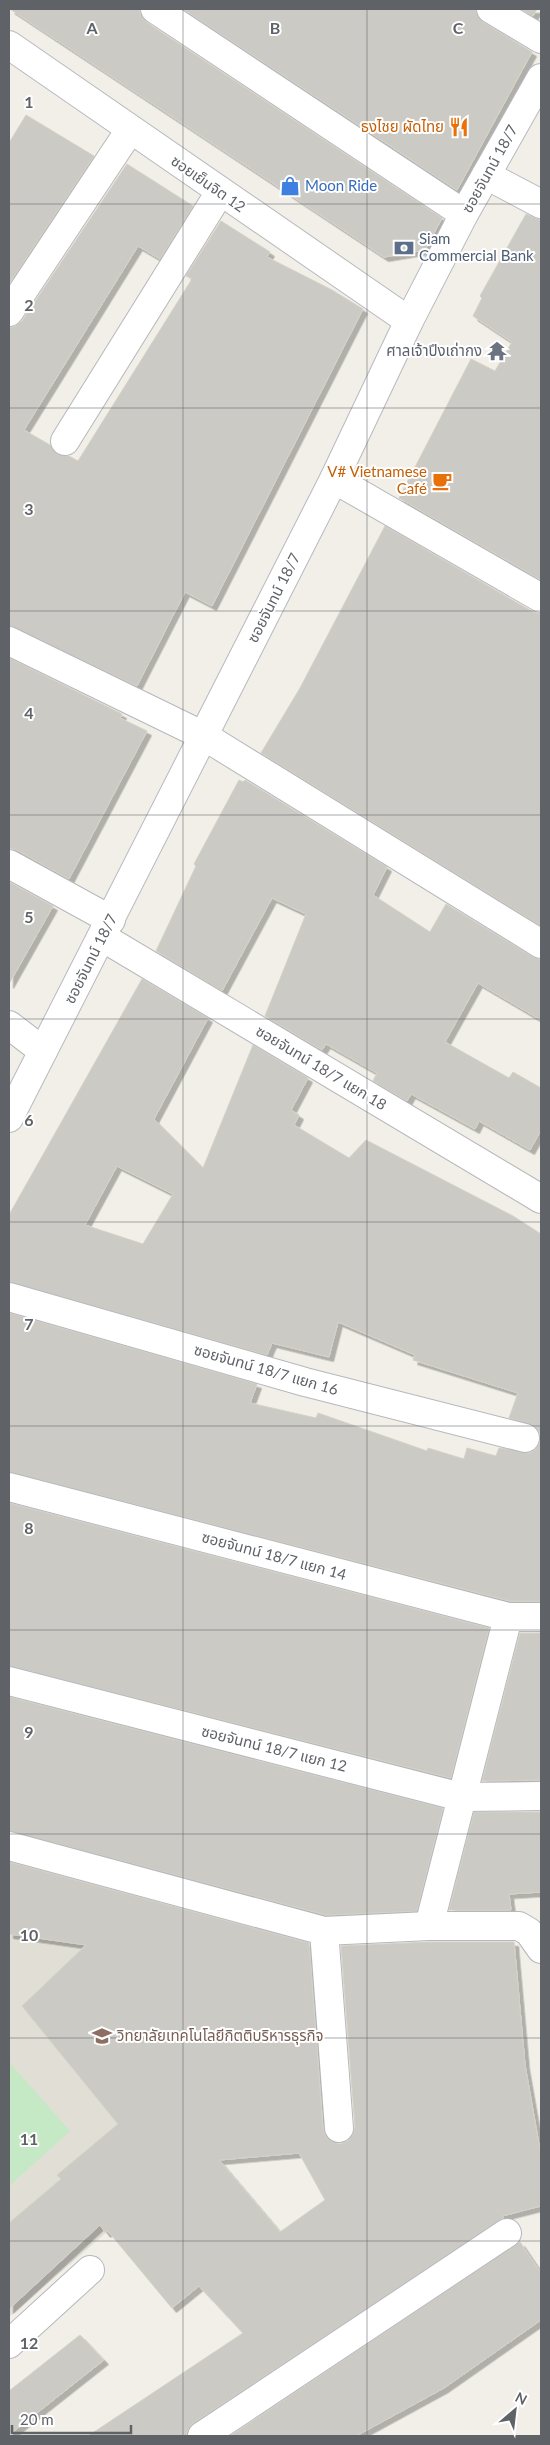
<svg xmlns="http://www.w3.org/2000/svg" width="550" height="2445" font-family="Lato,'Noto Sans Thai',sans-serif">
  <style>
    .education { fill: #e1ded6 }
    .green { fill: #c5e8c5 }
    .building { fill: #cccac5; stroke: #d6d1c6; fill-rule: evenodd; filter: url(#shadow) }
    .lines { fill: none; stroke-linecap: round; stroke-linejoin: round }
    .street-casing { stroke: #b5b8bc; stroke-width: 30 }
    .secondary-casing { stroke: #b6babf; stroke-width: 30 }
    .street { stroke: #fff; stroke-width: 28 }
    .secondary { stroke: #fff; stroke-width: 28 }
    .grid { fill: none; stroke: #5f6368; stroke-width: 1; stroke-opacity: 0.55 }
    .labels { text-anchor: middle; stroke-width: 4; stroke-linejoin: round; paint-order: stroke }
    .food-label { font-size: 15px; fill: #c56008; stroke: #fff; text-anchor: end }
    .street-label { font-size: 15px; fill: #5f6368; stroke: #fff }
    .shop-label { font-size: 15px; fill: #366cbe; stroke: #fff; text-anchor: start }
    .service-label { font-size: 15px; fill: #4e5e75; stroke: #fff; text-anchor: start }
    .worship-label { font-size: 15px; fill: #5b616d; stroke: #fff; text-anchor: end }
    .education-label { font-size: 15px; fill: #785e54; stroke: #fff; text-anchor: start }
    .grid-label { font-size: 16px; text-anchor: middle; font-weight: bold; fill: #5f6368; stroke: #fff; stroke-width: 4; stroke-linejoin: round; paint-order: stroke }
  </style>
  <defs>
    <filter id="shadow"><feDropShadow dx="4.5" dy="4.5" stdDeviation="0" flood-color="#0004"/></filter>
  </defs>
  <rect width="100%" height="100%" fill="#f1efe8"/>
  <polygon class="education" points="9,1922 174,1934 215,2138 9,2317"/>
  <polygon class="green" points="9,2062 70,2131 9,2186"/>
  <g class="building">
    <polygon points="10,9 139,9 141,16 146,22 442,218 425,250 384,257"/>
    <polygon points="183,9 475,9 478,17 483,22 532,52 457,190"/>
    <polygon points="521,9 537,9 533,16"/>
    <polygon points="26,115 94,156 9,284 9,143"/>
    <polygon points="127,164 193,206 160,259 138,246 24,430 50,445 57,454 69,456 78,461 192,279 186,276 221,221 270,252 267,257 332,290 363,309 212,606 185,592 137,686 9,626 9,328 16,326 22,321"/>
    <polygon points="526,214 541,220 541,580 399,498 471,359 495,371 512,342 473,316 482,298 480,296"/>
    <polygon points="385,526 533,612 541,614 541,926 261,753 300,688"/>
    <polygon points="9,658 122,714 120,718 147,731 69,879 17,850 9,848"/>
    <polygon points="239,780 243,782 245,780 387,867 373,895 430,932 446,904 533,957 541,960 541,1020 478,983 445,1042 509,1078 513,1072 541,1088 541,1130 530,1150 479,1121 475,1129 411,1094 407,1101 373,1081 377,1073 326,1044 322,1050 265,1016 306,914 272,898 222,991 156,951 196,866 194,864"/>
    <polygon points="9,882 53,906 9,984"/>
    <path d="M142,979L208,1018L154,1119L203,1168L253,1045L308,1078L291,1110L299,1115L294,1125L349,1158L366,1140L513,1216L541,1234V1601H510L9,1472V1313L257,1384L250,1403L316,1418L318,1413L427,1451L428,1448L464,1459L467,1448L496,1456L499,1448L530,1453L536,1449L540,1442V1433L536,1427L509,1418L518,1393L413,1360L415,1355L338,1322L329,1357L272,1343L267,1355L9,1282V1215ZM117,1166L173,1194L143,1244L85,1225Z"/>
    <polygon points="9,1503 489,1628 451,1778 9,1666"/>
    <polygon points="520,1633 541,1633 541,1780 482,1781"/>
    <polygon points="9,1697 443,1808 417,1911 326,1915 9,1831"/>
    <polygon points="474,1812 541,1812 541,1892 509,1894 511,1910 449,1910"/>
    <path d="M9,1862L309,1943L323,2129L326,2137L333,2142L340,2144L348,2141L353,2134L355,2127L341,1946L429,1942H514L525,2065L541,2156V2206L502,2216L504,2218L193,2423L188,2429L186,2436H88L243,2333L199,2286L172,2308L108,2231L106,2233L100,2225L9,2309V2223L61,2179L57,2175L118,2124L22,2006L86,1945L9,1934ZM299,2153L325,2200L280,2232L219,2160Z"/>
    <polygon points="520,2242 541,2273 541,2320 444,2388 356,2436 230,2436"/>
    <polygon points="80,2335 104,2360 9,2435 9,2391"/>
  </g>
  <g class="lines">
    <defs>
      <g id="street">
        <polyline points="155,9 464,214"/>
        <polyline points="491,9 541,39"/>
        <polyline points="486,175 541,204"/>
        <polyline points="9,312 130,130"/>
        <polyline points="65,441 220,192"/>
        <polyline points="334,479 541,598"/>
        <polyline points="9,641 204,736 541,944"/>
        <polyline points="9,864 111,920"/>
        <polyline points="102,937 541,1199"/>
        <polyline points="9,1025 43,1051"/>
        <polyline points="9,1297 305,1382 525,1438"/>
        <polyline points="9,1487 508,1617 541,1617"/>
        <polyline points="9,1681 461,1797 541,1796"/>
        <polyline points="9,1846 324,1931 339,2128"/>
        <polyline points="429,1926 508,1617"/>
        <polyline points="324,1931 429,1926 519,1926 529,1932 541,1949"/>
        <polyline points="9,2344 90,2270"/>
        <polyline points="202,2436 507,2233"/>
      </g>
      <g id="secondary">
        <polyline points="9,45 409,321"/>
        <polyline points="9,1118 334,479 409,321 464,214 541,78"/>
      </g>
    </defs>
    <use href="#street" class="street-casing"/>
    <use href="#secondary" class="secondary-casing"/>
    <use href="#street" class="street"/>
    <use href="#secondary" class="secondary"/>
  </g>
  <path class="grid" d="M183,9V2436M367,9V2436M9,204H541M9,408H541M9,611H541M9,815H541M9,1019H541M9,1222H541M9,1426H541M9,1630H541M9,1834H541M9,2038H541M9,2241H541"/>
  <defs>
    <symbol id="restaurant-bare" viewBox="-9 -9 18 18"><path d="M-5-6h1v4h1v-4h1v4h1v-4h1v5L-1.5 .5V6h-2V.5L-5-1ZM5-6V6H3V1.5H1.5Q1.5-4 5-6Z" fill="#e8710a" stroke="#fff" stroke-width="2.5" paint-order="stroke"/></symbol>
    <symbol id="shop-bare" viewBox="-9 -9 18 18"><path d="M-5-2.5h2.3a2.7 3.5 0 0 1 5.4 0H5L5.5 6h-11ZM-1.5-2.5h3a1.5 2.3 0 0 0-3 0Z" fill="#3f7fe0" stroke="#fff" stroke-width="2.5" paint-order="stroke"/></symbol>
    <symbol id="bank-bare" viewBox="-9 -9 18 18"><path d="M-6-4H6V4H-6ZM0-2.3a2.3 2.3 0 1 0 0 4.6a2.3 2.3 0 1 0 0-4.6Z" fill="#5c6f8a" stroke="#fff" stroke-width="2.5" paint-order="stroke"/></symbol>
    <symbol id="temple-bare" viewBox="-9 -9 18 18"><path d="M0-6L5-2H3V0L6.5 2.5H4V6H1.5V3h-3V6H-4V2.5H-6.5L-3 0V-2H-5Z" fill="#6b7280" stroke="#fff" stroke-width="2.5" paint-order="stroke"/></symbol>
    <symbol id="cafe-bare" viewBox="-9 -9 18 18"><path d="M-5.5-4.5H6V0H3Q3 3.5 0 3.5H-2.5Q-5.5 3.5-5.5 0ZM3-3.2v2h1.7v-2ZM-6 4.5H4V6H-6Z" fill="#e8710a" stroke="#fff" stroke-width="2.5" paint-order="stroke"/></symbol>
    <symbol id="university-bare" viewBox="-9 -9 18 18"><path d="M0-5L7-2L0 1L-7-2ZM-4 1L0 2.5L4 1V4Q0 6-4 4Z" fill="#8d6e63" stroke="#fff" stroke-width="2.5" paint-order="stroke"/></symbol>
  </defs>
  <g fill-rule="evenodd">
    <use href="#restaurant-bare" x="445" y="113" width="28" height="28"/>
    <use href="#shop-bare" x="276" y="172" width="28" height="28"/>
    <use href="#bank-bare" x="390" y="234" width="28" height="28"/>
    <use href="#temple-bare" x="483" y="337" width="28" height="28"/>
    <use href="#cafe-bare" x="428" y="467" width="28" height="28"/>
    <use href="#university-bare" x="88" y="2022" width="28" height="28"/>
  </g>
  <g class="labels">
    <g class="food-label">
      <text x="444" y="132">ธงไชย ผัดไทย</text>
      <text x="427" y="477">V# Vietnamese<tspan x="427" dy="17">Café</tspan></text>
    </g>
    <g class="street-label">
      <text transform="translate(490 169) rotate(-61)" y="5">ซอยจันทน์ 18/7</text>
      <text transform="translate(208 184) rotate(35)" y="5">ซอยเย็นจิต 12</text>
      <text transform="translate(274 598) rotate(-63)" y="5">ซอยจันทน์ 18/7</text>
      <text transform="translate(91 959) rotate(-63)" y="5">ซอยจันทน์ 18/7</text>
      <text transform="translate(321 1068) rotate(31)" y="5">ซอยจันทน์ 18/7 แยก 18</text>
      <text transform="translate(266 1370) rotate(16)" y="5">ซอยจันทน์ 18/7 แยก 16</text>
      <text transform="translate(274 1556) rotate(15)" y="5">ซอยจันทน์ 18/7 แยก 14</text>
      <text transform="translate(274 1749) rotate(14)" y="5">ซอยจันทน์ 18/7 แยก 12</text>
    </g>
    <g class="shop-label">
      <text x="305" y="191">Moon Ride</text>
    </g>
    <g class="service-label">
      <text x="419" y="244">Siam<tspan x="419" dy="17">Commercial Bank</tspan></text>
    </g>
    <g class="worship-label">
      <text x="482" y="356">ศาลเจ้าปึงเถ่ากง</text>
    </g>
    <g class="education-label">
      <text x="117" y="2041">วิทยาลัยเทคโนโลยีกิตติบริหารธุรกิจ</text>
    </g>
  </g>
  <g class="grid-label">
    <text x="92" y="34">A</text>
    <text x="275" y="34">B</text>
    <text x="458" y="34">C</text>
    <text x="29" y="108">1</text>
    <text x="29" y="311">2</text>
    <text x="29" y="515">3</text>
    <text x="29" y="719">4</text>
    <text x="29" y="923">5</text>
    <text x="29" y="1126">6</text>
    <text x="29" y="1330">7</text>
    <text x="29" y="1534">8</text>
    <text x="29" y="1738">9</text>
    <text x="29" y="1941">10</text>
    <text x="29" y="2145">11</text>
    <text x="29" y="2349">12</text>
  </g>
  <rect width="550" height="2445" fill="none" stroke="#5f6368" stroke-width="20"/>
  <g transform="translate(515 2410) rotate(28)" stroke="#ffffff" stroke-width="4" paint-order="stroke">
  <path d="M0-4L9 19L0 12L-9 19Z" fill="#5f6368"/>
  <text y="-8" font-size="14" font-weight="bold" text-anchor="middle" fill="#5f6368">N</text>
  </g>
  <path d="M12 2425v8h119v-8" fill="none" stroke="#5f6368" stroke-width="2.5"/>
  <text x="20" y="2425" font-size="15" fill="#5f6368" stroke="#ffffff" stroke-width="4" paint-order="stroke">20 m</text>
</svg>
